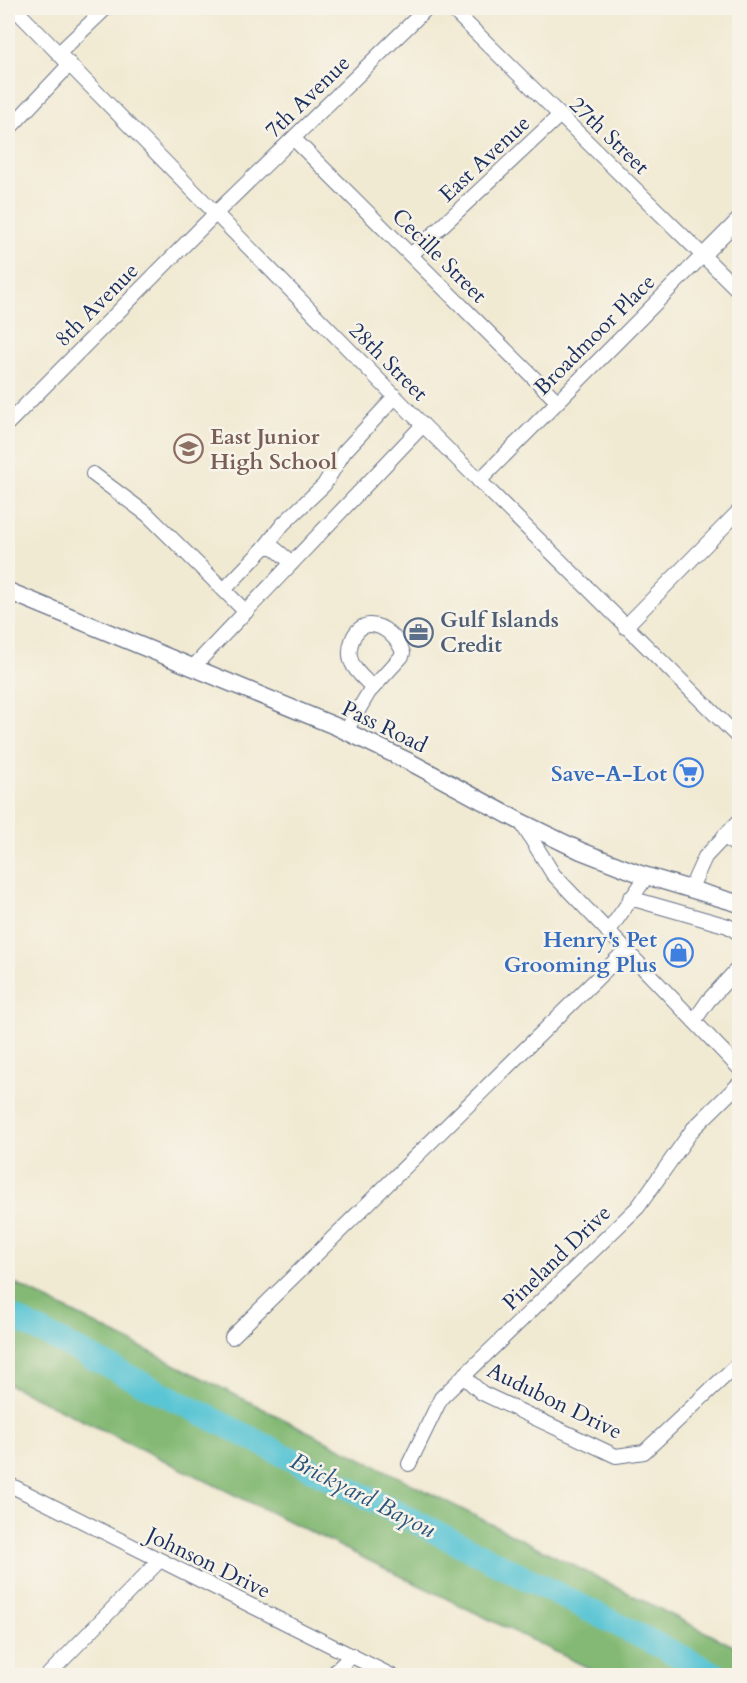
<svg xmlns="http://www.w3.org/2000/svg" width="747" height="1683" font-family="Cardo,serif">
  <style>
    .forest { fill: #84b975; stroke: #50746a; stroke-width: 1.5 }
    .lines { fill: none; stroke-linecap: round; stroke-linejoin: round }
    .river { stroke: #5ac5d4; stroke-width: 24 }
    .minor-casing { stroke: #667087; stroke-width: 16 }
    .major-casing { stroke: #667087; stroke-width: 19 }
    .minor { stroke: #fff; stroke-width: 14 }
    .major { stroke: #fff; stroke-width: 16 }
    .labels { text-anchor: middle; stroke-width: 5; stroke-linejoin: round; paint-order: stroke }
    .street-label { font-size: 22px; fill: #1b2f5e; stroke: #f7f3e8 }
    .education-label { font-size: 22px; font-weight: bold; fill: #785e54; stroke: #f7f3e8; text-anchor: start }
    .service-label { font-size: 22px; font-weight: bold; fill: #4e5e75; stroke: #f7f3e8; text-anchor: start }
    .shop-label { font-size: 22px; font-weight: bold; fill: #366cbe; stroke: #f7f3e8; text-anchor: end }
    .water-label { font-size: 24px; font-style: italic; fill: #2b547c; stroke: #f7f3e8 }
  </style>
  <rect width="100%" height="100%" fill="#f7f3e8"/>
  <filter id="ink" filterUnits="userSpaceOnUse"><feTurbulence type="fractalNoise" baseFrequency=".0167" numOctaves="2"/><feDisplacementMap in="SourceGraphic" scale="12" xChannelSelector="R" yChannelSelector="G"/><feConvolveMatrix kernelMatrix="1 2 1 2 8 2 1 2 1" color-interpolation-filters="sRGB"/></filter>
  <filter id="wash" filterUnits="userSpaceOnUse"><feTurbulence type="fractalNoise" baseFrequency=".008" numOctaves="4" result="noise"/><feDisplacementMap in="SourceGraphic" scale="24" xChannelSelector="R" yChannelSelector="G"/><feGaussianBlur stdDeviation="1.35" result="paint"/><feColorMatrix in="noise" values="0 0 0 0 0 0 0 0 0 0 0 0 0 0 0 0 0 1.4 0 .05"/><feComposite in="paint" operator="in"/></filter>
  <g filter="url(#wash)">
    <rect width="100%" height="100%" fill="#f1ead3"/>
    <polygon class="forest" points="8,1280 739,1649 739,1675 603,1675 8,1384"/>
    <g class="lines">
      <polyline class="river" points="8,1315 719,1676"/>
    </g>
  </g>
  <g filter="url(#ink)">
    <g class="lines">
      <defs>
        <g id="minor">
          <polyline points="14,8 423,425 740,739"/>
          <polyline points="451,8 740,292"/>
          <polyline points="59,53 106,8"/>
          <polyline points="8,130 70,64"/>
          <polyline points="294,139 557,401"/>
          <polyline points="411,255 559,116"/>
          <polyline points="8,423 215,214 427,8"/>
          <polyline points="93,474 148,515 246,612"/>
          <polyline points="479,481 740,218"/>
          <polyline points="265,547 273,547 292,563"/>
          <polyline points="224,590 265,547 283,524 324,485 344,452 395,397"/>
          <polyline points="625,627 740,510"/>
          <polyline points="194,666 423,425"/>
          <path d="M346,731L369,692L402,656L403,653C399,640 384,624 369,625C353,626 346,651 352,663C356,673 366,680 373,688"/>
          <polyline points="521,822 553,874 740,1069"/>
          <polyline points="724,836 740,849"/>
          <polyline points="690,890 705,857 740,820"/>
          <polyline points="630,898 728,926 740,934"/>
          <polyline points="608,932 647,876"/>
          <polyline points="694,1021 708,1001 740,966"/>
          <polyline points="232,1337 626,950"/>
          <polyline points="463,1376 482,1393 616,1456 644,1452 740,1362"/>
          <polyline points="409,1464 441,1398 638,1207 693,1129 740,1083"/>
          <polyline points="8,1484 392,1676"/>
          <polyline points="47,1676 159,1561"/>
          <polyline points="331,1676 352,1655"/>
        </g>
        <polyline id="major" points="8,591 335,726 410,762 521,822 581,851 640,874 740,904"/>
      </defs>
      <use href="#minor" class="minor-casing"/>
      <use href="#major" class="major-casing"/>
      <use href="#minor" class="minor"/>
      <use href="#major" class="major"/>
    </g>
  </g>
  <defs>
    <symbol id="school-ring" viewBox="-11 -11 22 22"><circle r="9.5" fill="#f7f3e8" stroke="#8d6e63" stroke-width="1.5"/><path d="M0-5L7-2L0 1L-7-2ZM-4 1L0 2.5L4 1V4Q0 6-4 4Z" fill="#8d6e63"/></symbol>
    <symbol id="office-ring" viewBox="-11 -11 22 22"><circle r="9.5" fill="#f7f3e8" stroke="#5c6f8a" stroke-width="1.5"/><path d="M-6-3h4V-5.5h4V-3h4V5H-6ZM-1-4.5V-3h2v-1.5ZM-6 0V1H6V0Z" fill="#5c6f8a"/></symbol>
    <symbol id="supermarket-ring" viewBox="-11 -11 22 22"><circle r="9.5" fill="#f7f3e8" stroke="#3f7fe0" stroke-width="1.5"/><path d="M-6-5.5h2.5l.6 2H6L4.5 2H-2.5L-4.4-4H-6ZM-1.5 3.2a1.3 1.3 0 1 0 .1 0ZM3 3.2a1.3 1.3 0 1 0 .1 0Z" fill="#3f7fe0"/></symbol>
    <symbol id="shop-ring" viewBox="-11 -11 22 22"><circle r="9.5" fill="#f7f3e8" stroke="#3f7fe0" stroke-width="1.5"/><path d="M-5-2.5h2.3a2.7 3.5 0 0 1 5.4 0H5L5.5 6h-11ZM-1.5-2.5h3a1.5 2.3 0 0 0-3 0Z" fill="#3f7fe0"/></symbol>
  </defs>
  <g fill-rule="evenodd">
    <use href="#school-ring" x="172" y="432" width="33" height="33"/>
    <use href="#office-ring" x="402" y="616" width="33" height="33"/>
    <use href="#supermarket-ring" x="672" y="756" width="33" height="33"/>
    <use href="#shop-ring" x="662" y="936" width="33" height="33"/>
  </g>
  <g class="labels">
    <g class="street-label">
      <text transform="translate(307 96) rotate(-44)" y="8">7th Avenue</text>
      <text transform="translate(610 135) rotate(44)" y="8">27th Street</text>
      <text transform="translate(484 158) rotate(-43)" y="8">East Avenue</text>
      <text transform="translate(440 255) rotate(45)" y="8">Cecille Street</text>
      <text transform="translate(96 304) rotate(-45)" y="8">8th Avenue</text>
      <text transform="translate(594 334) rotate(-45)" y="8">Broadmoor Place</text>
      <text transform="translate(389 361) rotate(45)" y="8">28th Street</text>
      <text transform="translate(385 726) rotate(26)" y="8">Pass Road</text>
      <text transform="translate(556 1257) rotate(-44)" y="8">Pineland Drive</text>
      <text transform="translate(555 1400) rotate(26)" y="8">Audubon Drive</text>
      <text transform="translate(209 1562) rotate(26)" y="8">Johnson Drive</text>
    </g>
    <g class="education-label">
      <text x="210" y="444">East Junior<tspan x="210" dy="25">High School</tspan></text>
    </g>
    <g class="service-label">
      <text x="440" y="627">Gulf Islands<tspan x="440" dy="25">Credit</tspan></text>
    </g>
    <g class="shop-label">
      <text x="667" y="781">Save-A-Lot</text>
      <text x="657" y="947">Henry's Pet<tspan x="657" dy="25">Grooming Plus</tspan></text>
    </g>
    <g class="water-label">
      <text transform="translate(363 1495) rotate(27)" y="8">Brickyard Bayou</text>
    </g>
  </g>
  <rect width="747" height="1683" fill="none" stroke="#f7f3e8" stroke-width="30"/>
</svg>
